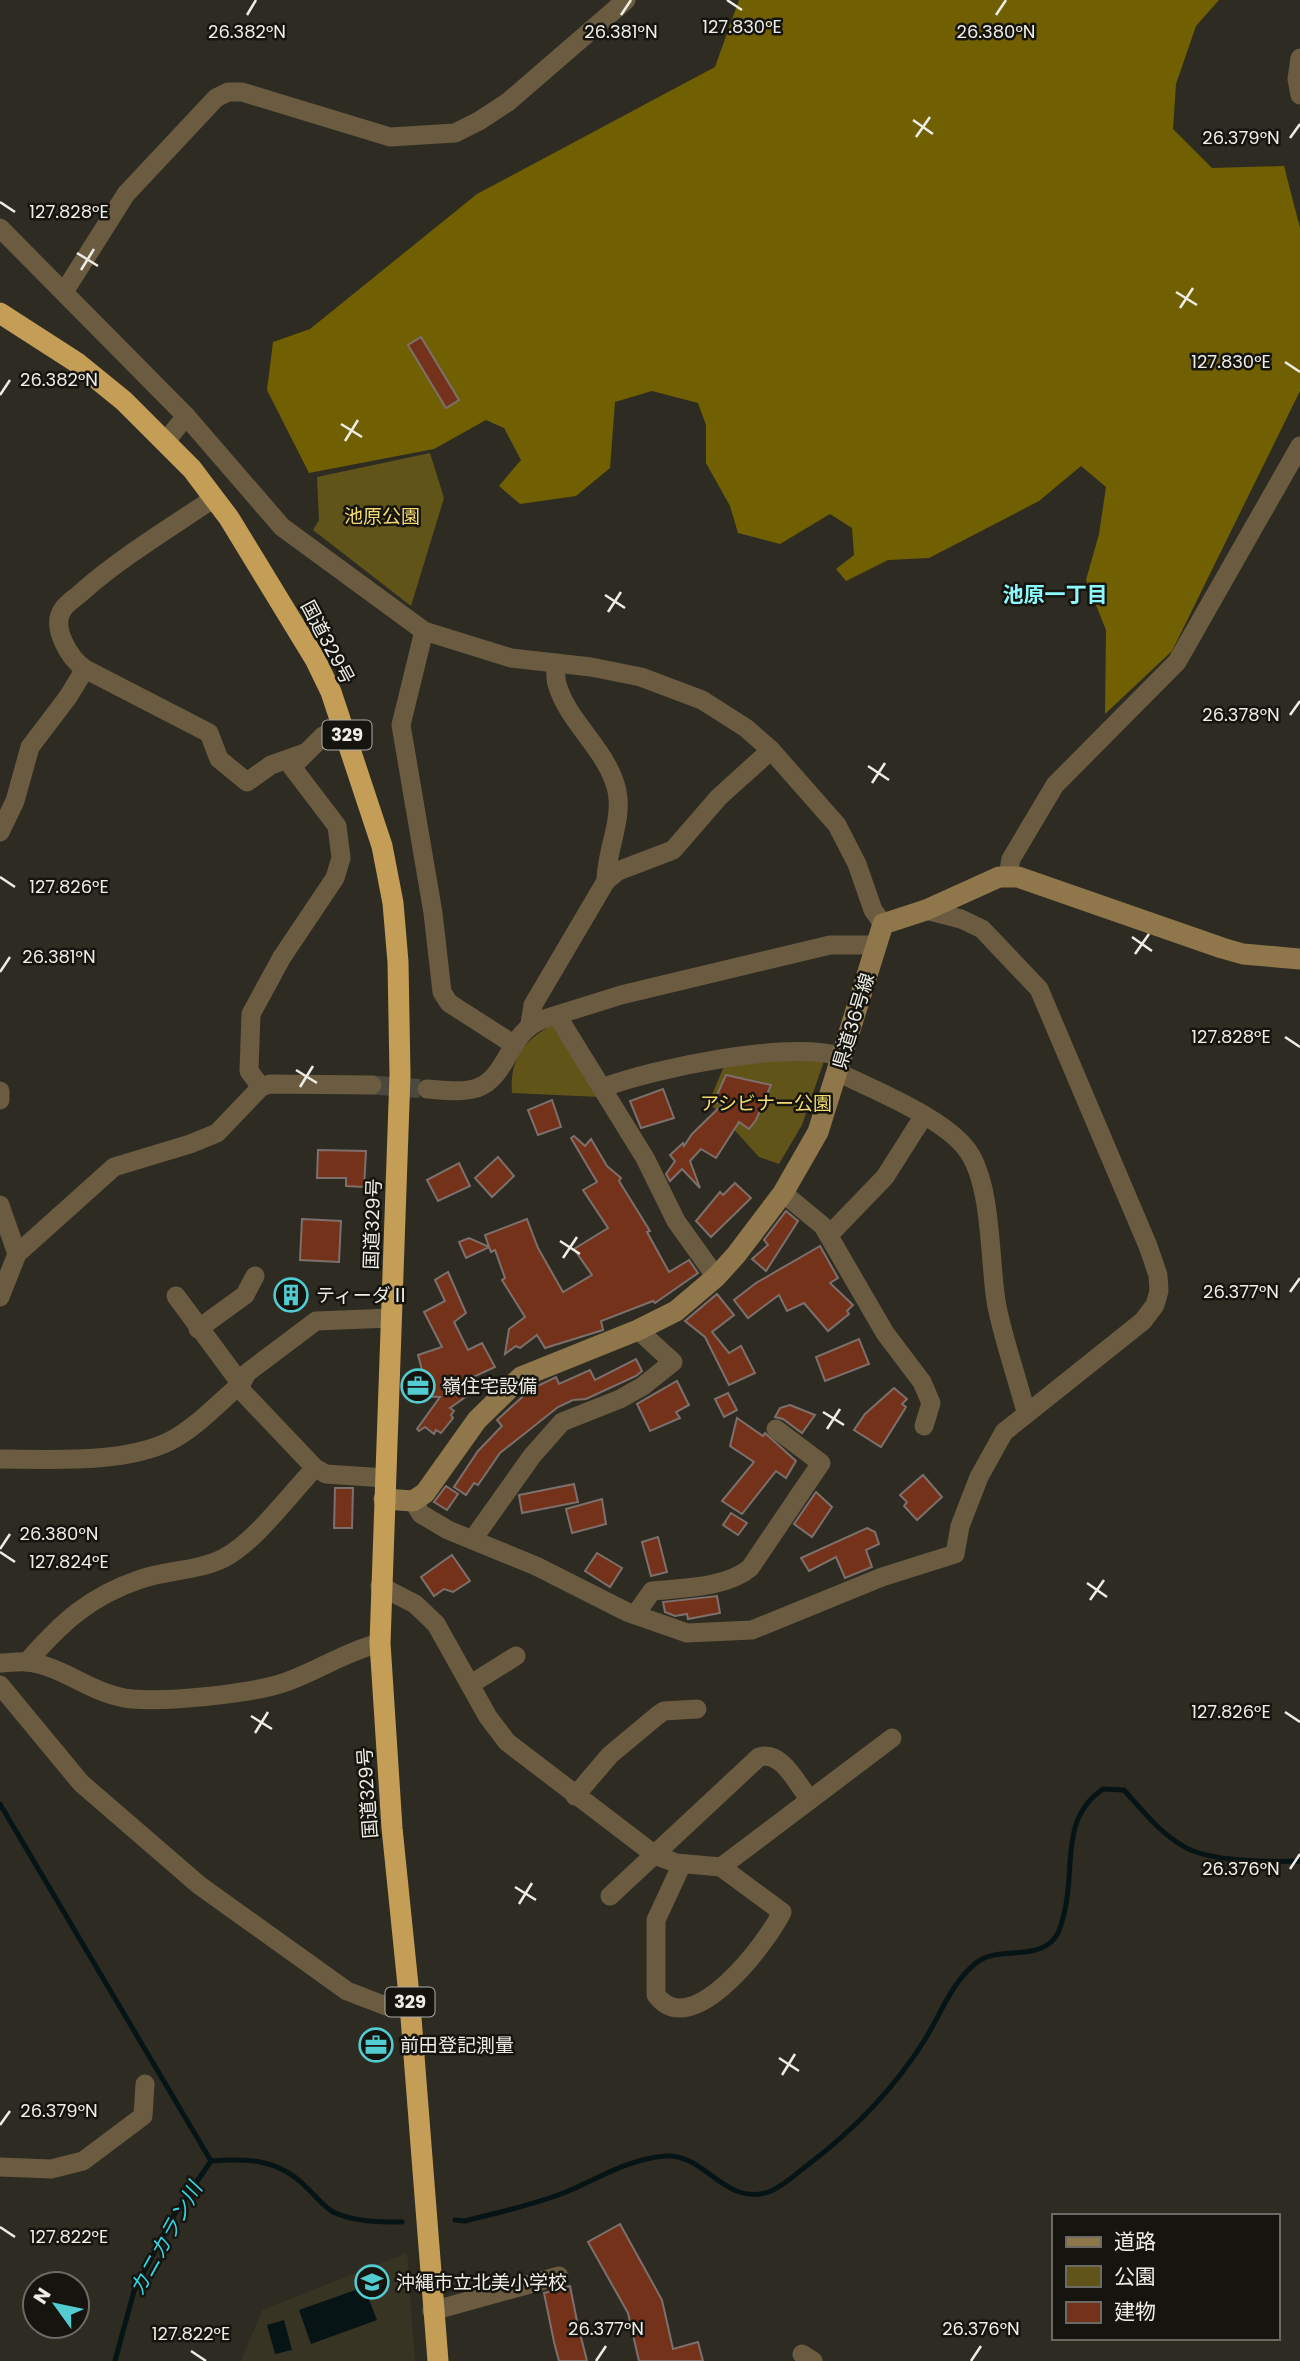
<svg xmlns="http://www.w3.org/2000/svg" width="1300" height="2361" font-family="Poppins,'Noto Sans JP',sans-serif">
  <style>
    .built { fill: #383424 }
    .green { fill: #615419 }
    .forest { fill: #716002 }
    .water { fill: #071416 }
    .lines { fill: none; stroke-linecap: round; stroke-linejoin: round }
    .stream { stroke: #071416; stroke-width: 5 }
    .building { fill: #74321a; stroke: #7d706c; stroke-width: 2 }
    .street-tunnel { stroke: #4b483f; stroke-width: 19; stroke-dasharray: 19 10; stroke-linecap: butt }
    .street { stroke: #6b5c41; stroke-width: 19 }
    .secondary { stroke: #8f774b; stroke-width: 21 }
    .highway { stroke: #c49e57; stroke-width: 21 }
    .ticks { fill: none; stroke: #edece5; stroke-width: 2.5 }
    .labels { text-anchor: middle; stroke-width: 5; stroke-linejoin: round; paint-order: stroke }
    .shield { fill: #15140f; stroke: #acaba5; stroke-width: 2 }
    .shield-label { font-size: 18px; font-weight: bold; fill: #edece5 }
    .park-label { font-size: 19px; fill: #f4db70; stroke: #15140f }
    .street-label { font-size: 19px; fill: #edece5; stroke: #15140f }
    .poi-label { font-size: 19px; fill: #edece5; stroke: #15140f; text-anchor: start }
    .neighbourhood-label { font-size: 21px; font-weight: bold; fill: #8df9fc; stroke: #15140f }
    .water-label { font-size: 21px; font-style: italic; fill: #2fd9e8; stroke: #15140f }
    .ticks-label { font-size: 18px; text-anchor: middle; fill: #edece5; stroke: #15140f; stroke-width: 5; stroke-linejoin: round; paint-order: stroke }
  </style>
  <rect width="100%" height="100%" fill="#2e2b22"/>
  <polygon class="built" points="407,2253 415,2361 241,2361 262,2310"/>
  <g class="green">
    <polygon points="430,453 444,498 411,606 313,530 319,520 317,477"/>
    <path d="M552,1025L600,1097L512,1093C509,1060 524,1040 552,1025Z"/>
    <polygon points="805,1057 824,1061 802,1125 779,1164 759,1157 709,1102 724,1066"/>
  </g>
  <polygon class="forest" points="739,0 1219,0 1196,26 1176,84 1173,129 1212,168 1284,166 1300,228 1300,391 1172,651 1105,714 1106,630 1086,580 1099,534 1106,487 1081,466 1039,501 929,558 888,560 846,581 836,569 854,555 852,528 830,514 780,544 738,533 730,506 706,463 706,425 698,403 652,391 615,402 610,468 576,496 520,504 499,486 521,460 504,428 486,420 434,449 309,473 267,390 273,342 310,329 477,194 715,67"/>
  <g class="water">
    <polygon points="364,2287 377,2320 311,2344 299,2310"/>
    <polygon points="284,2320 292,2350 275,2354 267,2325"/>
  </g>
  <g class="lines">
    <g class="stream">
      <polyline points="0,1804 211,2161"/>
      <path d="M211,2161C247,2158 278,2159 305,2186C314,2194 323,2206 333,2212C354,2222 379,2222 402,2222"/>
      <path d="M455,2220L465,2221C499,2212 534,2205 566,2192C599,2178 629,2159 665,2156C706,2153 726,2209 771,2191C783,2186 795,2175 805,2167C853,2131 892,2092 924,2041C941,2014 951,1983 976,1963C997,1946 1031,1960 1051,1942C1060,1934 1061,1924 1064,1914C1076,1868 1059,1819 1103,1789L1124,1790C1142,1810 1159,1832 1183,1846C1208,1862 1271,1862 1300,1861"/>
      <polyline points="115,2361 134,2291 174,2215 211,2161"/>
    </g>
  </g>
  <g class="building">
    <polygon points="421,337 459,400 446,408 408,345"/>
    <polygon points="726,1075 771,1085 756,1120 749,1129 739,1122 716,1158 701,1149 690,1161 700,1188 682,1169 670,1181 666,1174 675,1161 670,1155 683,1143 684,1146 692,1134 728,1099 713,1104"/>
    <polygon points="663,1089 674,1118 641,1128 630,1101"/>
    <polygon points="552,1100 561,1127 538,1135 528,1110"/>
    <polygon points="574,1136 585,1146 591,1139 607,1166 621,1178 619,1181 650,1231 647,1232 669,1272 689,1260 698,1273 655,1303 653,1301 601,1321 603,1330 545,1348 537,1335 520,1348 516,1346 505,1354 509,1329 525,1317 502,1280 505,1278 495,1250 491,1252 489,1247 466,1258 459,1242 469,1238 489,1247 485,1235 527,1219 538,1248 563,1292 592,1275 574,1249 608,1228 583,1190 597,1182 571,1138"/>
    <polygon points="318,1150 366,1151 364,1187 346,1186 346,1178 317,1178"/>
    <polygon points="498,1157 514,1176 492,1197 475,1178"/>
    <polygon points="459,1163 470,1186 438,1201 427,1180"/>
    <polygon points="735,1183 751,1198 711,1237 696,1221 720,1192 723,1195"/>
    <polygon points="786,1211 798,1221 766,1271 752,1259 768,1245 764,1240"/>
    <polygon points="302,1219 341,1221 339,1262 300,1260"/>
    <polygon points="820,1246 838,1278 830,1283 853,1305 847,1311 849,1314 828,1331 804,1303 787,1311 779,1295 748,1318 734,1300 756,1283"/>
    <polygon points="448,1272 466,1313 454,1322 468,1350 482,1343 495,1367 462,1382 471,1393 450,1408 454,1411 451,1415 453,1418 441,1433 436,1430 434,1434 425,1427 419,1431 417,1429 440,1397 414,1396 415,1370 422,1370 418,1355 442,1347 424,1312 445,1301 435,1280"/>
    <polygon points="292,1279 305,1297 293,1308 276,1294"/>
    <polygon points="717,1294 734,1315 712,1332 729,1353 741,1346 755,1373 729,1385 705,1337 685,1321"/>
    <polygon points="859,1339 869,1364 825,1381 816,1357"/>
    <polygon points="636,1359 642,1371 636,1376 586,1399 573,1400 558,1407 500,1453 478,1485 474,1483 466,1495 454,1487 478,1451 502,1426 497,1420 531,1389 556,1377 559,1384 590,1370 595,1380"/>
    <polygon points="677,1381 689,1405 676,1412 680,1418 650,1431 637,1404"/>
    <polygon points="894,1388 907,1399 902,1404 906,1407 881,1447 854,1430 865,1414"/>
    <polygon points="728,1393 737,1410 724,1417 715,1399"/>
    <polygon points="790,1405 815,1415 802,1433 783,1419 775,1417 780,1408"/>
    <polygon points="737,1418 763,1436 765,1433 796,1461 786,1478 776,1471 742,1514 722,1501 754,1462 730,1446"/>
    <polygon points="923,1475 942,1497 917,1520 904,1506 907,1502 900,1495"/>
    <polygon points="574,1484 578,1502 522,1513 519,1495"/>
    <polygon points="446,1486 458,1494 447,1510 434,1502"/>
    <polygon points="335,1488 353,1488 352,1528 334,1528"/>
    <polygon points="816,1492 832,1507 812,1537 794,1524"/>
    <polygon points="602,1499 606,1524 572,1533 566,1509"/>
    <polygon points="731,1513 747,1523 738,1535 723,1525"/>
    <polygon points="867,1528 875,1532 879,1544 866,1550 872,1567 845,1578 836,1557 809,1571 801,1558"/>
    <polygon points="658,1537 667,1572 651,1576 642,1542"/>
    <polygon points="597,1553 622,1568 610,1587 585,1571"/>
    <polygon points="452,1555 470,1581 453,1592 444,1589 434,1596 421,1577"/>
    <polygon points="717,1596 720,1613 688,1619 687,1614 675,1616 665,1612 663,1602"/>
    <polygon points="620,2224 662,2300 673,2349 698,2342 703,2361 639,2361 628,2313 588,2242"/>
    <polygon points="570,2286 577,2321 587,2361 559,2361 554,2342 544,2293"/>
  </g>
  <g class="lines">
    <polyline class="street-tunnel" points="372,1085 427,1089"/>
    <g class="street">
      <polyline points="1300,58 1297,79 1300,95"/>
      <polyline points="0,228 186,416 282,527 424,631 511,658 591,667 641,677 702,700 746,728 771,750 837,825 857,864 873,910 883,924"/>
      <polyline points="64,292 126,194 216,98 228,92 242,92 390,137 455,133 479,121 508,102 626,0"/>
      <polyline points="166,441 186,416"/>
      <path d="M214,498C170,528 123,556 83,591C77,597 68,602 63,609C50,627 70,659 85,669L209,733L219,759L247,782L271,765L305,753"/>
      <polyline points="424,631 401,725 433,913 442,992 449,1003 513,1044"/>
      <polyline points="0,832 15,801 30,747 68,697 85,669"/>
      <polyline points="1008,876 1011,859 1055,785 1177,662 1300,446"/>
      <polyline points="606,881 618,871 673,850 719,797 771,750"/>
      <polyline points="558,1017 645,1158 676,1221 716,1277"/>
      <path d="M530,1024L533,1005L606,881C606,851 623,821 617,791C608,750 568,723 557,684C555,678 556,670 556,663"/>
      <path d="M837,1072C873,1089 946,1119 968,1151C993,1187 989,1265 997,1307C1004,1340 1015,1372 1024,1405L1029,1410"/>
      <polyline points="261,1087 249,1071 251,1014 282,957 335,878 341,858 337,826 292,767 323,736 344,727"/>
      <path d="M602,1088C656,1068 788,1040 843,1057"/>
      <path d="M427,1089C443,1090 461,1093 477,1088C508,1077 509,1032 541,1020L621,995L830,945H876"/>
      <polyline points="0,1091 0,1100"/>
      <polyline points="783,1193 823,1226 885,1333 922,1382 931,1403 924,1426"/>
      <polyline points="0,1205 17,1254"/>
      <polyline points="829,1235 885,1177 923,1117"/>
      <polyline points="176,1296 241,1384"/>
      <polyline points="0,1297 17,1254 114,1167 190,1144 217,1133 261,1087 270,1084 372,1085"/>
      <polyline points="198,1329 245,1295 255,1276"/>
      <polyline points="238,1387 315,1468 326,1474 385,1478"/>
      <path d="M0,1459C51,1459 124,1464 170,1441C196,1428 219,1402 241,1384L247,1373L316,1321L391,1318"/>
      <polyline points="413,1501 421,1514 448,1530 536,1566 627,1612 687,1633 752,1630 882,1577 955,1554 960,1526 979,1477 1004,1432 1143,1321 1155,1305 1159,1291 1158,1275 1148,1246 1039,989 982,929 961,919 926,910"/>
      <polyline points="473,1539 532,1456 562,1422 620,1399 643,1386 673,1362 638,1330"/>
      <polyline points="380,1586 415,1604 436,1624 488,1717 507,1742 655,1855 676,1863 721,1867 892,1738"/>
      <path d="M635,1615L652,1591C682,1588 726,1588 750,1568L821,1463L776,1429"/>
      <path d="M27,1662C62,1622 90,1596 141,1579C168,1570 198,1571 224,1558C256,1541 289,1495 315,1468"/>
      <path d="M0,1663C9,1663 18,1661 27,1662C64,1666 92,1695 132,1699C169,1702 252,1694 286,1682C319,1670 347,1651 380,1643"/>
      <polyline points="471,1684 516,1656"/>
      <polyline points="0,1685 81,1783 199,1885 347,1991 386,2006 410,2005"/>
      <polyline points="575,1796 610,1755 658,1715 664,1711 697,1709"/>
      <path d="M682,1864L656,1920V1995C692,2044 768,1941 782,1912L721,1867"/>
      <path d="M610,1896L759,1757C782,1750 797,1784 810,1800"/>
      <polyline points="0,2167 51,2169 83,2161 143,2116 145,2084"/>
      <polyline points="432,2311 559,2276"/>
      <polyline points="802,2354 813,2361"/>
    </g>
    <polyline class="secondary" points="384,1499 413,1501 425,1493 477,1420 521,1377 638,1330 676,1311 716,1277 736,1255 783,1193 818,1132 883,924 926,910 999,877 1018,877 1222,948 1243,954 1300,959"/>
    <polyline class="highway" points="0,313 76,362 124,401 192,469 229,518 315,659 331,692 382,846 393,903 398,962 400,1075 380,1643 392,1828 410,2005 438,2361"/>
  </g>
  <path class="ticks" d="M727,0L742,10M247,15L256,0M621,15L631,0M996,15L1006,0M913,120L933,134M916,137L930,117M1290,138L1300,124M0,202L15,212M77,253L98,266M81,270L94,249M1176,292L1197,305M1180,308L1193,288M1285,362L1300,372M0,395L10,380M341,424L362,437M345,441L358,420M605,595L625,608M608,612L621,592M1290,715L1300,701M868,766L889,780M872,783L885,763M0,877L15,887M1132,937L1152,951M1135,954L1149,934M0,972L10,957M1285,1037L1300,1047M296,1070L317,1083M300,1087L313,1066M560,1241L580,1254M563,1258L577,1237M1290,1292L1300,1278M823,1412L844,1425M827,1429L840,1409M0,1549L10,1534M0,1552L15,1562M1087,1583L1107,1597M1090,1600L1104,1580M1285,1712L1300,1722M251,1716L272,1729M255,1733L268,1712M1290,1869L1300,1854M515,1887L536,1900M519,1904L532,1883M779,2058L799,2071M782,2075L795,2054M0,2125L10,2111M0,2227L15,2237M191,2351L206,2361M596,2361L606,2346M971,2361L981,2346"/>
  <defs>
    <symbol id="building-ring" viewBox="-11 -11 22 22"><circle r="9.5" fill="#15140f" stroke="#52ccd1" stroke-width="1.5"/><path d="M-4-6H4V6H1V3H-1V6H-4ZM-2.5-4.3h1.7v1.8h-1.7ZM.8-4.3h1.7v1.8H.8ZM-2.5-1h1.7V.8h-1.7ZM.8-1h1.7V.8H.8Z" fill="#52ccd1"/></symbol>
    <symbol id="office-ring" viewBox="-11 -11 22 22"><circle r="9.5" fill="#15140f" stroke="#52ccd1" stroke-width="1.5"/><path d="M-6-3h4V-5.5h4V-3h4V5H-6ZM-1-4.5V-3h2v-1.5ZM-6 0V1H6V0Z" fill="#52ccd1"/></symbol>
    <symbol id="school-ring" viewBox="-11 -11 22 22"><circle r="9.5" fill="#15140f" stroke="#52ccd1" stroke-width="1.5"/><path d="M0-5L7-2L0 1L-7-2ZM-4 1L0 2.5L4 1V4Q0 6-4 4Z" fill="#52ccd1"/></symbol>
  </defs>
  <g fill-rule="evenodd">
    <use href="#building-ring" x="272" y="1276" width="38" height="38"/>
    <use href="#office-ring" x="399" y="1367" width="38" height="38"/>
    <use href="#office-ring" x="357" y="2026" width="38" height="38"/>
    <use href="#school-ring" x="353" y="2263" width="38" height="38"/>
  </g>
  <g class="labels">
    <g class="shield">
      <rect x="322.5" y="720.5" width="49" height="29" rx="5"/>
      <rect x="385.5" y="1987.5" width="49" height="29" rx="5"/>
    </g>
    <g class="shield-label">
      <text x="347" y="741">329</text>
      <text x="410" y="2008">329</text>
    </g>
    <g class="park-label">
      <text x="382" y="523">池原公園</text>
      <text x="766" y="1110">アシビナー公園</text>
    </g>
    <g class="street-label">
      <text transform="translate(328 642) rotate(62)" y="7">国道329号</text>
      <text transform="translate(853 1021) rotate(-73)" y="7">県道36号線</text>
      <text transform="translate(372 1224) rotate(-88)" y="7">国道329号</text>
      <text transform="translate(367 1793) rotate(-94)" y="7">国道329号</text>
    </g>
    <g class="poi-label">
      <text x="316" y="1302">ティーダⅡ</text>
      <text x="442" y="1393">嶺住宅設備</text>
      <text x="400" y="2052">前田登記測量</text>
      <text x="396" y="2289">沖縄市立北美小学校</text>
    </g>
    <g class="neighbourhood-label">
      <text x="1055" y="602">池原一丁目</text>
    </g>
    <g class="water-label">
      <text transform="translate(166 2239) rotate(-61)" y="7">カニカラン川</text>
    </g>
  </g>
  <g class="ticks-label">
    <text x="742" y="33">127.830°E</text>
    <text x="247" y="38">26.382°N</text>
    <text x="621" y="38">26.381°N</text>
    <text x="996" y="38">26.380°N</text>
    <text x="1241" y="144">26.379°N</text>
    <text x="69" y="218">127.828°E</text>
    <text x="1231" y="368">127.830°E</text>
    <text x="59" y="386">26.382°N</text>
    <text x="1241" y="721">26.378°N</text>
    <text x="69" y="893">127.826°E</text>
    <text x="59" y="963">26.381°N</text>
    <text x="1231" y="1043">127.828°E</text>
    <text x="1241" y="1298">26.377°N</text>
    <text x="59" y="1540">26.380°N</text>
    <text x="69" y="1568">127.824°E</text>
    <text x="1231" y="1718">127.826°E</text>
    <text x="1241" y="1875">26.376°N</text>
    <text x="59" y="2117">26.379°N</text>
    <text x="69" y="2243">127.822°E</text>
    <text x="606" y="2335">26.377°N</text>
    <text x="981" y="2335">26.376°N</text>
    <text x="191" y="2340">127.822°E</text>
  </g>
  <rect x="1052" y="2214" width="228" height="126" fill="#15140f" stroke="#6b6a65" stroke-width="2"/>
  <rect x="1066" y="2237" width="35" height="10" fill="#8f774b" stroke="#6b6a65" stroke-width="2"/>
  <text x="1114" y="2249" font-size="21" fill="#edece5">道路</text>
  <rect x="1066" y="2266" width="35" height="21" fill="#615419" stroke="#6b6a65" stroke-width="2"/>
  <text x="1114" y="2284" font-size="21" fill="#edece5">公園</text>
  <rect x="1066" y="2302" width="35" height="21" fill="#74321a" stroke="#6b6a65" stroke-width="2"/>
  <text x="1114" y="2319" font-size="21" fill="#edece5">建物</text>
  <g transform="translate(56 2305) rotate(303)"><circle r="33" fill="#15140f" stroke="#6b6a65" stroke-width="2"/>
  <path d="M0-5L12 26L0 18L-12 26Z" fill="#52ccd1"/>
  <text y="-10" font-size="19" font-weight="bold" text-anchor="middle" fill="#edece5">N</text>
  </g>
</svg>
